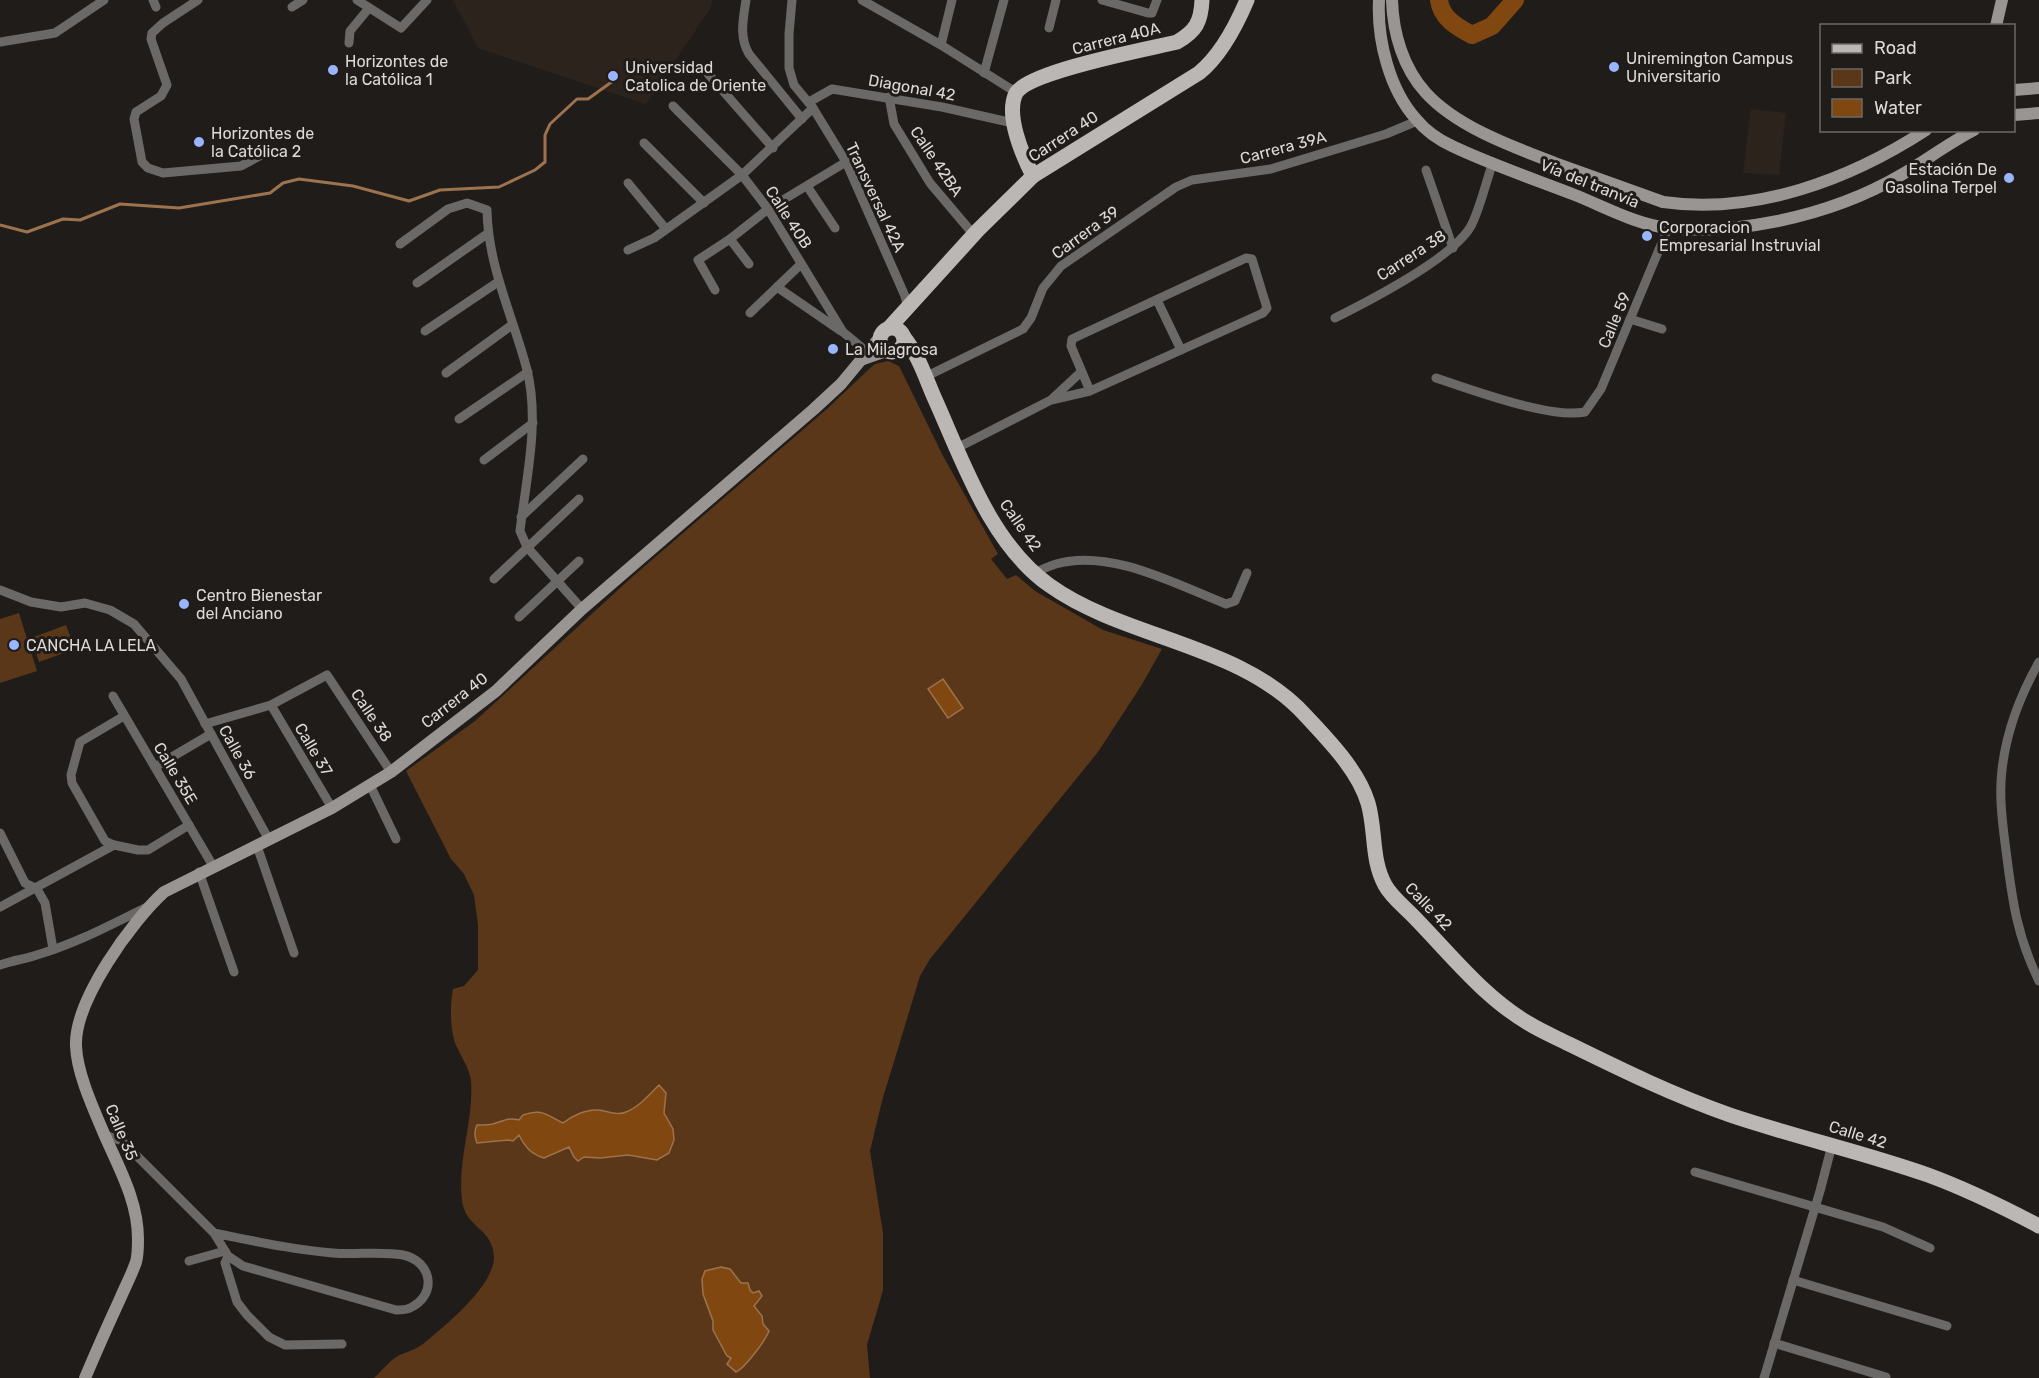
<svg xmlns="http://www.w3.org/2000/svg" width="2039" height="1378" font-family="Rubik,sans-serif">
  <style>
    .built { fill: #2c231d }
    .green { fill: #5b3719 }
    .water { fill: #814711; stroke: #9c734d; stroke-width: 1.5 }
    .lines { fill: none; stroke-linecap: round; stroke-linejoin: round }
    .stream { stroke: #9c734d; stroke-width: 3 }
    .river { stroke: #814711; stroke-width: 18 }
    .street { stroke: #6b6967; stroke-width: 9 }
    .secondary { stroke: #989592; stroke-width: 12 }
    .primary { stroke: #bbb7b4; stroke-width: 15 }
    .poi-dot { fill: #99b5fd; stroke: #201c1a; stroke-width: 2 }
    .labels { text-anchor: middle; stroke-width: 6; stroke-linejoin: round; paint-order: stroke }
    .street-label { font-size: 16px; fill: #dcdad8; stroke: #201c1a }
    .poi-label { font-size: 16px; fill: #dcdad8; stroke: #201c1a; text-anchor: start }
  </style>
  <rect width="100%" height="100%" fill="#201c1a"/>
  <g class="built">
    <polygon points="453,0 713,0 710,9 646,104 478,48"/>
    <polygon points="1751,109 1786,113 1779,175 1743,173"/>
  </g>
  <g class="green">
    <path d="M888,361L899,366L943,456L998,554L991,559L1007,579L1016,575L1035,591L1103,630L1162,649L1141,686L1098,752L930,959L920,976L882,1101L870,1151L883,1233V1290L867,1345L870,1378H374C382,1371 389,1361 398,1356C406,1352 415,1350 423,1344C444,1327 494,1286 494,1257C493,1228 465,1228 462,1200C457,1160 474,1121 471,1081C470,1069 460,1055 455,1043C450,1028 450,1004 453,989L464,986L478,970V925L474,895L464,874L451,859L406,771L475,721L631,578L828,408L867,371L875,364Z"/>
    <polygon points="19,613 37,671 0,683 0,619"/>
    <polygon points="66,625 75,649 39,662 31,638"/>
  </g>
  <g class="water">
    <polygon points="943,679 963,708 948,718 928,689"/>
    <path d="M659,1085L666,1093L664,1113L673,1129L674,1140L669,1153L657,1160L628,1155L600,1158L584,1157L578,1161L574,1157L569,1147L544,1158C531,1154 525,1147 519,1135L513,1141L508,1140L477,1143C474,1136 474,1131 477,1125C483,1125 489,1125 493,1124C503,1121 508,1117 519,1120L523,1115C543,1108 546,1115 563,1123C572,1116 586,1109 598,1110C608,1111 617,1116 626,1112C639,1107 649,1095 659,1085Z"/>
    <path d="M721,1267L730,1269L741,1283H748L750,1290L753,1293L759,1291L762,1296L754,1306L762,1316L763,1324L769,1331C765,1341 745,1368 736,1372L727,1364L731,1358L727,1356L713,1330V1321L703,1294L702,1279L705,1271Z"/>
  </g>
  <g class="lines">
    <polyline class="stream" points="0,225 27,232 63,219 80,220 120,204 179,208 270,193 283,183 299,179 353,186 409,201 440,190 499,187 535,170 545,162 545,135 550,124 577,99 588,99 617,78"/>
    <path class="river" d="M1439,0C1441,18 1457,27 1472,35L1492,26L1515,0"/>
    <g class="street">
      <polyline points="153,0 156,7"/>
      <polyline points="198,0 163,23 152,33 151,39 167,85 161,96 136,112 134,119 142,162 148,168 163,173 241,166 267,152"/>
      <polyline points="357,0 401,28 427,0"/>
      <path d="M746,0C743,20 739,37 749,54L802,119"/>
      <polyline points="792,0 789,34 789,68 794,85 813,108 846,162 905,296 908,308"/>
      <polyline points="862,0 941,45 1017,93"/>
      <polyline points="1102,0 1148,13 1152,13 1157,0"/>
      <polyline points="292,7 303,0"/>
      <polyline points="1049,28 1056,0"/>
      <polyline points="0,42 55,33 104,0"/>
      <polyline points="349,43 350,31 369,8"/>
      <polyline points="941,45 952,0"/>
      <polyline points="703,68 773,148"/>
      <polyline points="984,73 1004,0"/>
      <polyline points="889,97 894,124 930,183 974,235"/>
      <polyline points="809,102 832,89 942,107 1013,123"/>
      <polyline points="673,106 742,175 768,209 843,332 867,352"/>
      <polyline points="644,143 704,203"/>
      <polyline points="1426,170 1453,248"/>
      <polyline points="628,183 666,229"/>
      <polyline points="807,186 835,228"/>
      <polyline points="730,239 749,264"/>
      <path d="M400,244L448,209L467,203L487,210C488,267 513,316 527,370C540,422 526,479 520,531L527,547L582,609"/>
      <polyline points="628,250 654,238 742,175 813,108"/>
      <polyline points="417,283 487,234"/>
      <polyline points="777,287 841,331"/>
      <polyline points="715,290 698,260 730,239 768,209 846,162"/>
      <polyline points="1157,300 1181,350"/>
      <polyline points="750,313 801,264"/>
      <path d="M1335,318C1369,301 1456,257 1472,224C1481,205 1486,182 1493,162"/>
      <polyline points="1630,319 1662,329"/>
      <polyline points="425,331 498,282"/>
      <polyline points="446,373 512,325"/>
      <polyline points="925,377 1023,329 1031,318 1043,288 1061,266 1176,187 1192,180 1271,169 1386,134 1417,121"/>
      <path d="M1436,378C1472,390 1550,419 1585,412L1601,389L1668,228"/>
      <polyline points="1052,399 1081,372"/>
      <polyline points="459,419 528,372"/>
      <polyline points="957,448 1051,400 1090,391 1263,313 1267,308 1252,259 1246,258 1072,339 1071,346 1090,391"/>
      <polyline points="484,460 533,423"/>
      <polyline points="521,517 583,459"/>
      <path d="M1034,573C1041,570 1049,566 1056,564C1110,548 1177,585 1226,604L1235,601L1247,573"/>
      <polyline points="494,579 579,499"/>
      <polyline points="0,590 31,602 61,607 85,603 110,610 134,624 181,679 269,840"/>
      <polyline points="519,617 579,561"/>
      <path d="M2039,662C2021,694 2006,733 2002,770C1999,794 2002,819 2005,843C2012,896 2015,932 2039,981"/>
      <polyline points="113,696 213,866"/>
      <polyline points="271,705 332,808"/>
      <polyline points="205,724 271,705 327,675 391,772"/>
      <polyline points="155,767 211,734"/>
      <polyline points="370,785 396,839"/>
      <polyline points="0,833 25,883 37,889 45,903 53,949"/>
      <polyline points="114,845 105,841 72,783 71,775 80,742 124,716"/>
      <polyline points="257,846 294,953"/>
      <polyline points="199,872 234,972"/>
      <polyline points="0,907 114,845 138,850 148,850 189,825"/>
      <path d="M0,965C14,960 26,959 40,954C77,943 112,924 147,907"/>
      <path d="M105,1135L122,1141L214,1233L228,1256L243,1266L396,1310C400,1310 406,1310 410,1308C438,1295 432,1261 403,1255C382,1251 355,1255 333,1253C294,1250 254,1241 214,1233"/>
      <polyline points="1695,1172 1883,1227 1930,1248"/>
      <polyline points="228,1256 225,1263 237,1302 247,1315 269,1337 285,1345 342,1344"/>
      <polyline points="189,1261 225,1251"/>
      <polyline points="1793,1280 1947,1326"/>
      <polyline points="1774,1343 1886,1377"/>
      <polyline points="1764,1378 1820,1191 1832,1145"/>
    </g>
    <g class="secondary">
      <path d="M1379,0C1377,39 1389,89 1416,119C1425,130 1439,140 1452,146C1492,165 1534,179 1575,195C1605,207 1637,225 1669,228C1705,232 1743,228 1778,221C1821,212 1862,198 1901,175C1925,161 1949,143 1974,130"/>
      <path d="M1392,0C1393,33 1403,68 1426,93C1457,127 1513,147 1555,163C1591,176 1627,189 1663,202C1755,215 1849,180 1926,130"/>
      <polyline points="1996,26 2002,0"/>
      <polyline points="2014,90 2039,88"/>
      <polyline points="2014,115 2039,113"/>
      <polyline points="863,359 886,351"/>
      <path d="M85,1378C96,1352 108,1325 120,1299C125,1287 132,1274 136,1262C138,1255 138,1246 138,1239C138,1202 120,1170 105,1136C94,1110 77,1074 76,1046C74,1001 132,921 164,892L332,808L391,772L496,691L582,609L814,409L841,384L880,337"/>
    </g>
    <g class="primary">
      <path d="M1033,176C1023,156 1005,115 1016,93C1029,71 1148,49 1177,42C1196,31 1201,22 1202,0"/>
      <circle cx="892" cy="340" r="12"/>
      <path d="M889,328L978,230L1033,176L1199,73C1221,55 1236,26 1247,0"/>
      <path d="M903,336C918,354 925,376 934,397C963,461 990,543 1049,585C1126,640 1240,643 1306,716C1329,741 1358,770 1368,803C1376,830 1371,860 1385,885C1392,898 1406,908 1416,919C1451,955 1484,997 1528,1023C1541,1031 1555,1037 1569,1044C1622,1070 1673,1095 1730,1115C1795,1137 1863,1152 1928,1175C1966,1189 2003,1207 2039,1226"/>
    </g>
  </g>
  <g class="poi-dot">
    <circle cx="1614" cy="67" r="6"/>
    <circle cx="333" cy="70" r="6"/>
    <circle cx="613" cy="76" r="6"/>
    <circle cx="199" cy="142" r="6"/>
    <circle cx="2009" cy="178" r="6"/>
    <circle cx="1647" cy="236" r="6"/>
    <circle cx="833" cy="349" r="6"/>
    <circle cx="184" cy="604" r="6"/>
    <circle cx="14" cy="645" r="6"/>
  </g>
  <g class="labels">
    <g class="street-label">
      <text transform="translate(1116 38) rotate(-14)" y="6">Carrera 40A</text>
      <text transform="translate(912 87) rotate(10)" y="6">Diagonal 42</text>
      <text transform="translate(1063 136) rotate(-33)" y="6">Carrera 40</text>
      <text transform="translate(1283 147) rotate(-15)" y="6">Carrera 39A</text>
      <text transform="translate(937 161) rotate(56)" y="6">Calle 42BA</text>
      <text transform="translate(1590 183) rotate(22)" y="6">Vía del tranvía</text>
      <text transform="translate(876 197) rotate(65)" y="6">Transversal 42A</text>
      <text transform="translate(789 217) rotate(57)" y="6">Calle 40B</text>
      <text transform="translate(1085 232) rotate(-36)" y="6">Carrera 39</text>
      <text transform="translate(1411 255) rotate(-33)" y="6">Carrera 38</text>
      <text transform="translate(1614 320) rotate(-67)" y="6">Calle 59</text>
      <text transform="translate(1021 525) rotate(55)" y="6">Calle 42</text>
      <text transform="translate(454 700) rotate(-38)" y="6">Carrera 40</text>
      <text transform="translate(372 715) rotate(56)" y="6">Calle 38</text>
      <text transform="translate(314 749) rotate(59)" y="6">Calle 37</text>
      <text transform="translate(238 752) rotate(61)" y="6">Calle 36</text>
      <text transform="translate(176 773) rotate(59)" y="6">Calle 35E</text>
      <text transform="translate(1429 906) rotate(46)" y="6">Calle 42</text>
      <text transform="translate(122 1132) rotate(67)" y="6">Calle 35</text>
      <text transform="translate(1858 1134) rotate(17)" y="6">Calle 42</text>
    </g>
    <g class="poi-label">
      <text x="1626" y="64">Uniremington Campus<tspan x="1626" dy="18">Universitario</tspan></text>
      <text x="345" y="67">Horizontes de<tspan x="345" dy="18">la Católica 1</tspan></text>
      <text x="625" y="73">Universidad<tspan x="625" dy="18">Catolica de Oriente</tspan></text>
      <text x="211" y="139">Horizontes de<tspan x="211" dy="18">la Católica 2</tspan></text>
      <text x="1997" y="175" text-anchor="end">Estación De<tspan x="1997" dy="18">Gasolina Terpel</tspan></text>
      <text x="1659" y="233">Corporacion<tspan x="1659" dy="18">Empresarial Instruvial</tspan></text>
      <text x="845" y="355">La Milagrosa</text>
      <text x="196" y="601">Centro Bienestar<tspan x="196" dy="18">del Anciano</tspan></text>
      <text x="26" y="651">CANCHA LA LELA</text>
    </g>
  </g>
  <rect x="1820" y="24" width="195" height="108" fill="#201c1a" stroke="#6b6866" stroke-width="1.5"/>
  <rect x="1832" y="44" width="30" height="9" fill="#bbb7b4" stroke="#6b6866" stroke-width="1.5"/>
  <text x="1874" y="54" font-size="18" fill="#dcdad8">Road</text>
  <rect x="1832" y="69" width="30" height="18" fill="#5b3719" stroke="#6b6866" stroke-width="1.5"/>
  <text x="1874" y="84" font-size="18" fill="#dcdad8">Park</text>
  <rect x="1832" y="99" width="30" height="18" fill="#814711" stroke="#6b6866" stroke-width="1.5"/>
  <text x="1874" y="114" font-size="18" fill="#dcdad8">Water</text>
</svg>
